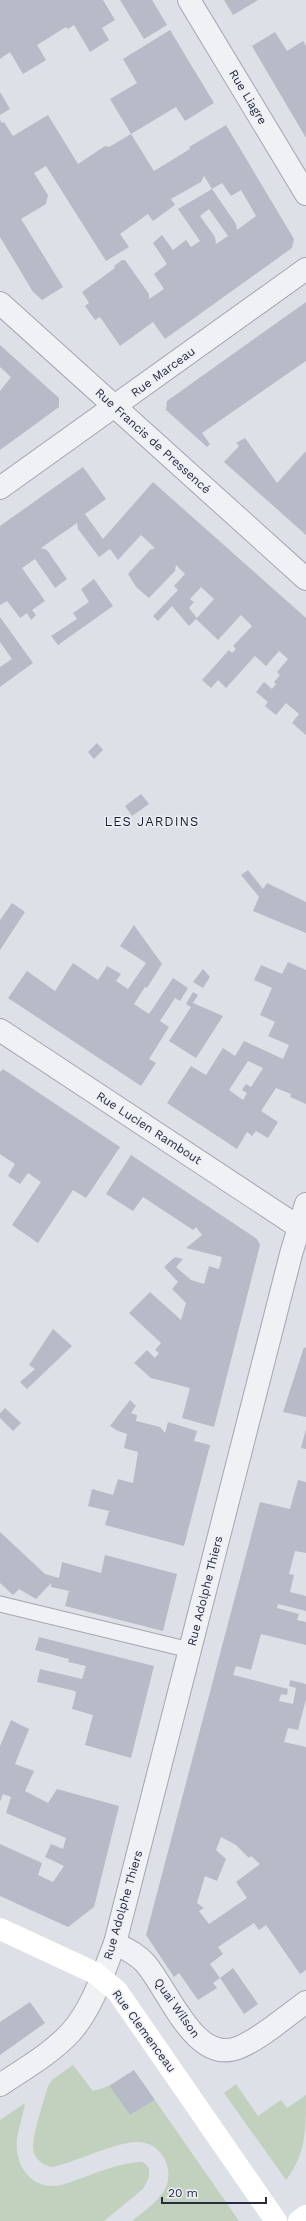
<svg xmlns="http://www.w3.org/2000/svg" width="306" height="2221" font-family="'Work Sans',sans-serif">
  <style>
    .green { fill: #c1d1be }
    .building { fill: #b7bbc7; fill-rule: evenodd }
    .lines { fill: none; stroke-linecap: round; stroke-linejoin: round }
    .lane-casing { stroke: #a3a6b1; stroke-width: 17 }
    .street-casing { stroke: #a3a6b1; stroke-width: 24 }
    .lane { stroke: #f0f1f5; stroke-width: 15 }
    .street { stroke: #f0f1f5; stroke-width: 22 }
    .secondary { stroke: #fff; stroke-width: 22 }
    .labels { text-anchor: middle; stroke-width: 3; stroke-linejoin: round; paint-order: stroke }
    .street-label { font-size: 12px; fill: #272c3e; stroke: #eceff5 }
    .neighbourhood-label { font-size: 13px; letter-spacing: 1px; fill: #191e2e; stroke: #eceff5 }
  </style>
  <rect width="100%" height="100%" fill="#dde0e7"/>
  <g class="green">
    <path d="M73,2065L93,2091L109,2086L130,2115L155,2100L239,2221H132C143,2212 158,2202 165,2189C176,2168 160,2140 135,2142C111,2144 78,2161 53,2167C43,2166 33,2158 33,2147C33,2134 44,2100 48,2086L52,2080Z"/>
    <path d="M236,2084L258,2116L281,2100L287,2108L306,2095C306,2129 306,2154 286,2180L224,2093Z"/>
    <path d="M25,2103C23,2115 19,2127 17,2139C14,2169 35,2193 65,2184C90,2176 113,2164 139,2162H143L149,2168V2177L143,2189L104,2221H0V2120Z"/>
  </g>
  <g class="building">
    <polygon points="0,0 103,0 115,20 102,28 109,40 90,52 74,25 68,29 66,27 37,45 46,60 23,74 10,52 0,59"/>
    <polygon points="120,0 152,0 167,25 144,39"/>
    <polygon points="224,0 258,0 233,15"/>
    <polygon points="170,30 214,103 185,121 176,107 131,134 110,99 137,83 123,59"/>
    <polygon points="275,32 287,51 303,41 306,46 306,138 252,46"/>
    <polygon points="0,92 10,109 0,115"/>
    <path d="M48,115L78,164L105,146L109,147L131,134L154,171L190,149L189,147L226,125L294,239L292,248L165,339L153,322L120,346L100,317L95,320L85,306L89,303L82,292L115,268L114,266L122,260H125L149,294V299L164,289L154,274L167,264L153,243L162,235L173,250L186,240L191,247L200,241L178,209L212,189L236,224L237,230L256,216L241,190L231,196L222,183L212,189L204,176L201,182L171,199L175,205L153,221L148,214L120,234L129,247L106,261L46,166L34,173L48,195L46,204L21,219L63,287L42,300L33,292L0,237V120L2,123L4,122L13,136ZM209,209L228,236L216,244L215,237L200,216Z"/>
    <polygon points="306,302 306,361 202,433 210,444 207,447 166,410 167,401"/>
    <polygon points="0,345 59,398 59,407 0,450 0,391 11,377 0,367"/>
    <polygon points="245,438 277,483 306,451 306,535 224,462 239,446 236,443"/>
    <polygon points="83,467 106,499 85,514 103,539 153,482 306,618 306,735 292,723 299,714 286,703 276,715 265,706 268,702 256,692 264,682 272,689 276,684 274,682 280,675 277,672 288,659 279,651 266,666 255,656 226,688 218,680 211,688 202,680 229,650 232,653 236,649 233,646 252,626 241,615 218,640 196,619 214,599 201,587 190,599 194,602 189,608 197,618 189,626 172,606 158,621 153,616 178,590 174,586 185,574 176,565 175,571 149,598 136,587 128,574 150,550 155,548 141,535 118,560 110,549 99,557 78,529 77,523 41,548 47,550 67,579 55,588 35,559 22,568 45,601 32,610 36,615 31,620 27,613 20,618 7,601 0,605 0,526"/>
    <polygon points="94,579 113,606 58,645 51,636 77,619 73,613 89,602 81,589"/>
    <polygon points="0,617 33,663 0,687 0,667 12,659 0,642"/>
    <polygon points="97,743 103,750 94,759 88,752"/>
    <polygon points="141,794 149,804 132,816 125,806"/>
    <polygon points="248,870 263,889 267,883 306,902 306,933 253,911 259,897 241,875"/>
    <polygon points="12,903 25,912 0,950 0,920"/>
    <polygon points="134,925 162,964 147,988 145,987 134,1004 149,1014 173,978 188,988 180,1001 175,998 160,1021 169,1027 149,1059 156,1063 141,1086 8,998 27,971 55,991 73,963 98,980 107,966 121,974 116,981 128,989 146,963 120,946"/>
    <path d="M288,962L306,970V1104L290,1097L291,1094L276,1088L261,1111L278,1122L268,1138L256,1131L252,1136L247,1132L237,1149L167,1103L191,1066L206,1075L223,1048L235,1056L244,1041L283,1059L289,1045L268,1036L275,1022L260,1015L272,988L254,980L261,965L282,974ZM248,1061L263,1068L251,1087L246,1084L242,1090L247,1093L243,1100L229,1090Z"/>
    <polygon points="203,969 210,977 203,988 193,982"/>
    <polygon points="193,992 198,995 193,1003 223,1016 196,1058 169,1041 191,1007 186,1004"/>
    <polygon points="3,1069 120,1147 86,1198 73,1190 38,1243 12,1225 41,1182 28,1173 20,1184 8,1176 15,1164 0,1154 0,1072"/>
    <polygon points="131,1155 257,1239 260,1245 214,1427 182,1418 190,1388 151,1378 134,1363 147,1350 155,1358 159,1353 155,1350 161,1343 129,1313 150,1292 181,1320 186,1303 172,1289 178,1282 164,1267 175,1257 183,1259 176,1267 191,1280 204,1284 209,1266 219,1269 222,1257 186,1248 202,1235 196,1227 193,1230 143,1197 133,1211 106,1194"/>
    <polygon points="53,1329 72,1346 27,1389 20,1382 35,1369 29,1365"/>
    <polygon points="304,1347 306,1348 306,1417 283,1412"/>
    <polygon points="130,1400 136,1406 131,1413 137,1415 136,1421 160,1427 165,1433 168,1422 197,1431 194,1441 210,1445 184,1546 105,1525 109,1511 88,1506 92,1489 113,1495 118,1479 133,1483 138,1452 124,1448 127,1434 118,1431 110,1426"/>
    <polygon points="5,1408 21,1423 13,1431 0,1418 0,1413"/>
    <polygon points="306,1429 306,1449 301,1448"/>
    <path d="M298,1480L306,1482V1553L295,1551L289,1574L294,1575L290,1592L306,1596V1611L278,1604L277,1608L299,1614L297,1620L306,1622V1645L261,1634L251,1670L236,1666L233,1675L288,1689L287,1695L281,1694L279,1701L293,1704L296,1688L289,1686L290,1680L306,1684V1699L298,1730L288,1728L284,1742L306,1747V1970L300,1974L266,1925L259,1930L254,1923L218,1947L223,1954L210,1964L220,1978L213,1983L217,1988L198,2000L179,1973L174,1977L146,1935L260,1502L290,1509ZM221,1837L236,1845L249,1858L251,1856L260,1864L236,1882L247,1898L209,1924L199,1911L204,1908L197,1903L205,1876L217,1881L226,1859L216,1850Z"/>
    <polygon points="0,1532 45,1574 59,1578 62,1562 101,1573 105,1555 177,1574 163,1631 65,1606 69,1591 51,1587 51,1583 36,1599 19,1589 13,1595 0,1583"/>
    <polygon points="39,1637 154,1666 131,1758 85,1745 93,1715 72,1709 76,1693 75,1691 37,1682 40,1669 82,1679 86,1666 68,1662 69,1659 35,1650"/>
    <polygon points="11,1720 29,1729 15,1764 34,1771 25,1791 48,1803 57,1789 119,1806 94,1907 68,1927 0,1896 0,1844 42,1863 38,1875 53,1882 64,1866 45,1857 51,1844 63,1849 66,1838 6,1813 11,1797 3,1794 0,1802 0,1746"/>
    <polygon points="233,1968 258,2004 244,2014 220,1978"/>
    <polygon points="30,2002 45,2023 0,2055 0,2022"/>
    <polygon points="134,2070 155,2100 130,2115 109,2086"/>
  </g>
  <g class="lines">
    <defs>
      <polyline id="lane" points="0,1604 190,1650"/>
      <g id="street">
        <polyline points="189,0 306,194"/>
        <polyline points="0,303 306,579"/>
        <polyline points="0,488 306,269"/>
        <polyline points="0,1030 306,1232"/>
        <path d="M115,1943C126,1949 137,1954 145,1963C169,1990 195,2067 240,2047C263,2037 285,2017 306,2002"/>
        <path d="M0,2085C24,2069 52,2053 71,2032C93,2007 103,1973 115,1943L291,1254L306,1204"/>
      </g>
    </defs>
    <use href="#lane" class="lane-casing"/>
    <use href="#street" class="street-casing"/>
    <use href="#lane" class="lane"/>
    <use href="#street" class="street"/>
    <g class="secondary">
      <polyline points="0,1929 95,1973 117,1991 276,2221"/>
      <polyline points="299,2221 306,2216"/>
    </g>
  </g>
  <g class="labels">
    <g class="street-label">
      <text transform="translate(248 97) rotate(59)" y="4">Rue Liagre</text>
      <text transform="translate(163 372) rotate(-36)" y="4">Rue Marceau</text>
      <text transform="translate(153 441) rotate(42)" y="4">Rue Francis de Pressencé</text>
      <text transform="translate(149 1128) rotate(33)" y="4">Rue Lucien Rambout</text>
      <text transform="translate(205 1591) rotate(-76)" y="4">Rue Adolphe Thiers</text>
      <text transform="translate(123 1905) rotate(-74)" y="4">Rue Adolphe Thiers</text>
      <text transform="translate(177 2008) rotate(55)" y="4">Quai Wilson</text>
      <text transform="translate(144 2031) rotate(54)" y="4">Rue Clemenceau</text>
    </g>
    <g class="neighbourhood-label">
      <text x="152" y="826">LES JARDINS</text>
    </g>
  </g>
  <path d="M162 2197v6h104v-6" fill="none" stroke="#272c3e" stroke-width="2"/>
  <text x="168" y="2197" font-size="12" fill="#272c3e" stroke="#eceff5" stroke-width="3" paint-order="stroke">20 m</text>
</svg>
